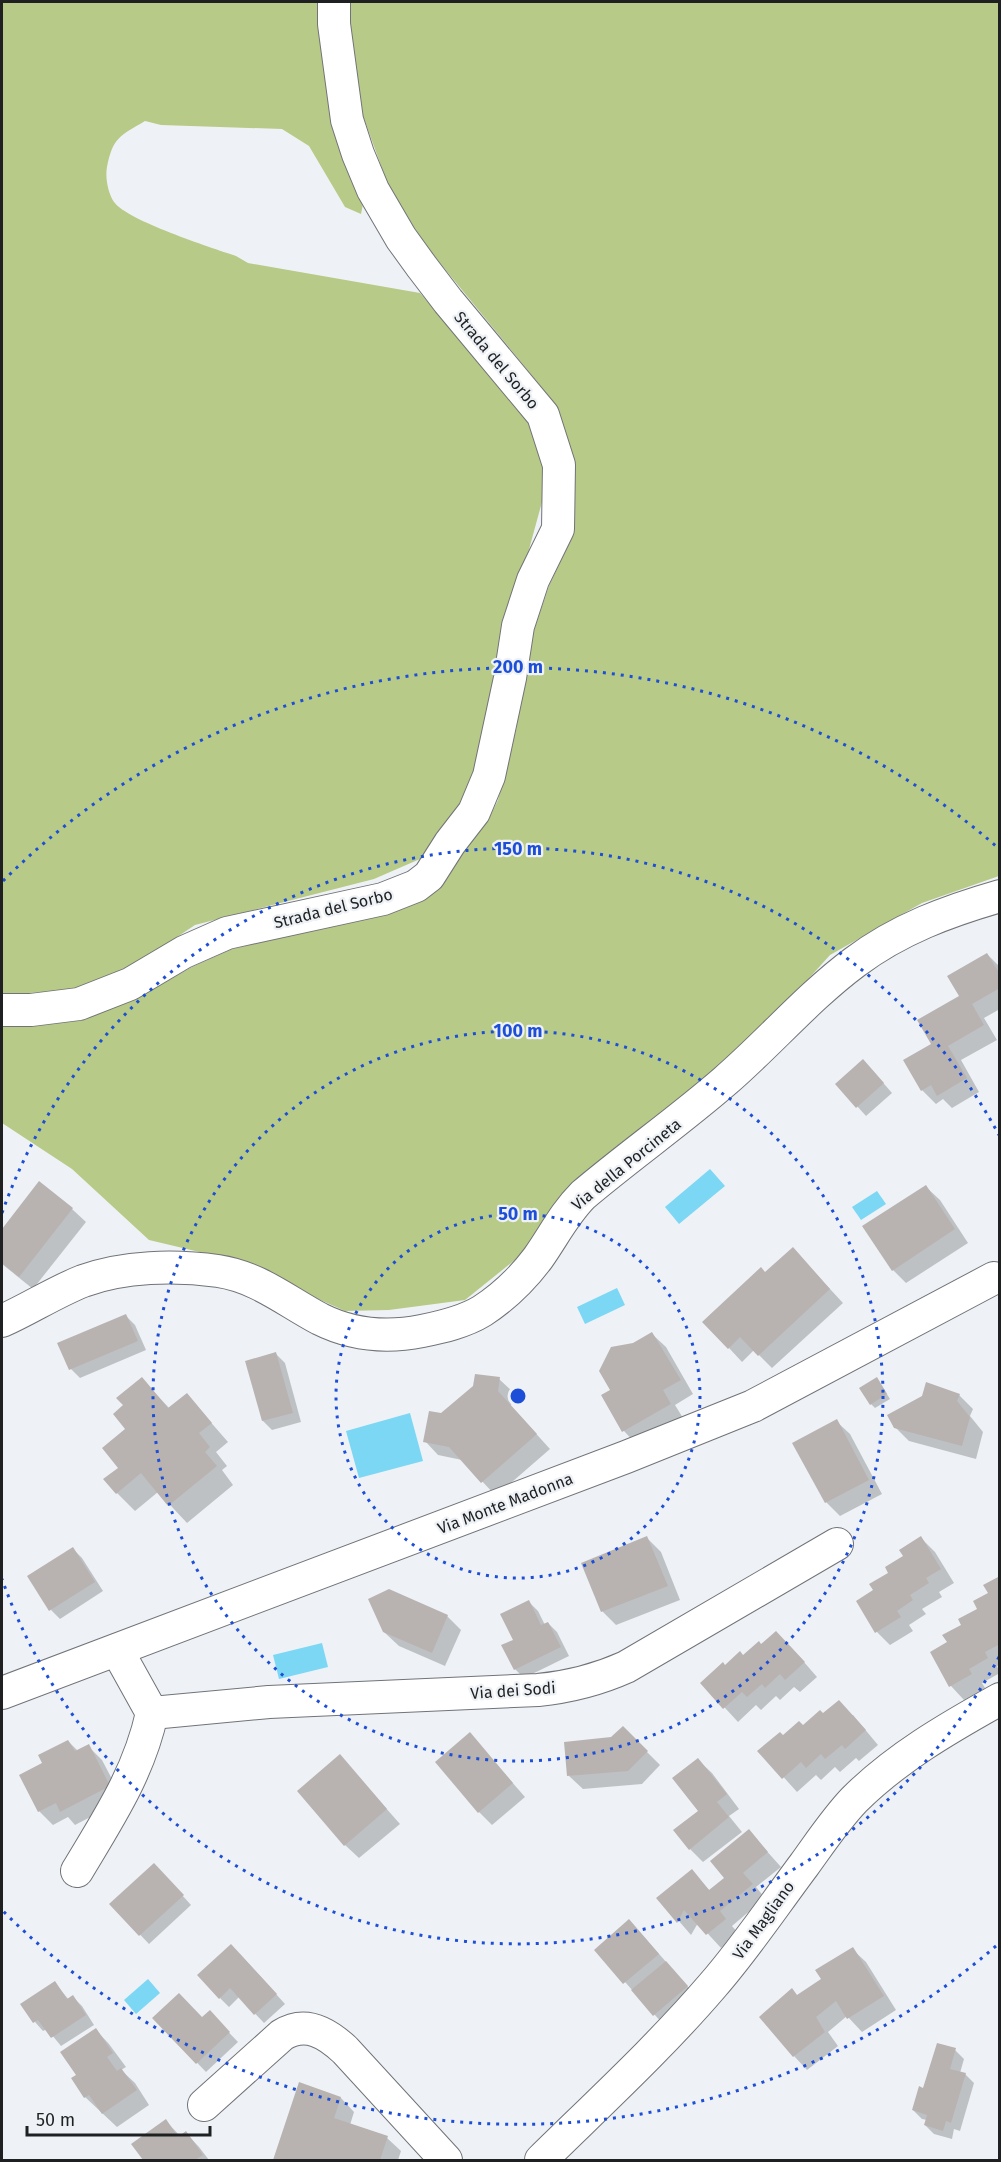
<svg xmlns="http://www.w3.org/2000/svg" width="1001" height="2162" font-family="'Fira Sans',sans-serif">
  <style>
    .green { fill: #b8ca87 }
    .water { fill: #7bd7f4 }
    .shadow { fill: #0003 }
    .building { fill: #b8b3b1 }
    .lines { fill: none; stroke-linecap: round; stroke-linejoin: round }
    .minor-casing { stroke: #707377; stroke-width: 34 }
    .minor { stroke: #fff; stroke-width: 32 }
    .ring { fill: none; stroke: #1d4ed8; stroke-width: 3; stroke-dasharray: 3 6 }
    .labels { text-anchor: middle; stroke-width: 4.5; stroke-linejoin: round; paint-order: stroke }
    .street-label { font-size: 16px; fill: #1f2022; stroke: #eef2f6 }
    .centre { fill: #1d4ed8; stroke: #eef2f6; stroke-width: 3 }
    .ring-label { font-size: 18px; text-anchor: middle; font-weight: bold; fill: #1d4ed8; stroke: #eef2f6; stroke-width: 4.5; stroke-linejoin: round; paint-order: stroke }
  </style>
  <rect width="100%" height="100%" fill="#eef2f6"/>
  <g class="green">
    <path d="M2,2H323L364,199L361,214L345,207L309,146L282,129L161,125L145,121C120,136 113,137 107,167C105,177 108,193 114,202C128,221 210,247 236,256L248,263L420,293L515,401L543,441L548,480L507,630L475,776L454,822L420,859L374,879L195,925L156,951L86,989L2,995Z"/>
    <polygon points="350,2 999,2 999,876 922,903 830,955 756,1037 607,1157 516,1259 465,1300 389,1310 345,1311 229,1259 149,1240 72,1169 2,1123 2,1026 32,1026 83,1020 137,998 192,967 232,949 388,914 423,900 441,888 463,852 488,820 498,800 516,730 534,630 549,586 574,533 575,462 557,406 435,257 415,229 387,182 363,116 350,23"/>
  </g>
  <g class="water">
    <polygon points="710,1169 725,1186 679,1224 665,1207"/>
    <polygon points="877,1191 886,1204 861,1220 852,1207"/>
    <polygon points="617,1288 625,1305 585,1324 577,1307"/>
    <polygon points="410,1413 423,1461 359,1478 346,1431"/>
    <polygon points="322,1643 328,1667 279,1679 273,1655"/>
    <polygon points="148,1979 160,1993 136,2014 124,2000"/>
  </g>
  <g class="shadow">
    <polygon points="987,954 1000,967 1000,1009 984,1018 997,1040 961,1060 979,1092 952,1108 943,1099 936,1104 922,1090 933,1045"/>
    <polygon points="872,1070 892,1093 866,1116 837,1084"/>
    <polygon points="39,1183 72,1209 86,1222 33,1289 2,1264 2,1231"/>
    <polygon points="926,1187 940,1200 968,1243 906,1283 893,1270"/>
    <polygon points="806,1263 843,1303 772,1368 754,1350 742,1362 729,1348 766,1274"/>
    <polygon points="126,1316 135,1325 146,1350 80,1378 71,1369 59,1344"/>
    <polygon points="652,1334 666,1347 693,1394 675,1405 683,1418 637,1445 624,1431 603,1395 612,1391 633,1345"/>
    <polygon points="276,1354 285,1363 301,1422 272,1430 263,1421"/>
    <polygon points="142,1379 170,1409 187,1395 228,1442 216,1452 227,1466 222,1470 233,1485 187,1523 158,1492 135,1511 117,1493 128,1429 125,1406"/>
    <polygon points="499,1379 513,1392 511,1406 550,1449 496,1496 462,1460 438,1455 425,1441 441,1415"/>
    <polygon points="880,1383 890,1399 875,1408 871,1404"/>
    <polygon points="959,1395 973,1409 970,1416 983,1432 976,1459 909,1441 895,1427"/>
    <polygon points="836,1421 850,1434 882,1494 840,1516 826,1502"/>
    <polygon points="647,1538 661,1552 680,1600 616,1625 603,1612 583,1564"/>
    <polygon points="921,1538 935,1552 954,1583 939,1592 942,1597 922,1609 926,1614 909,1625 913,1631 890,1645 877,1632 875,1591"/>
    <polygon points="73,1549 82,1558 103,1591 60,1619 51,1610"/>
    <polygon points="1000,1577 1000,1665 997,1666 1000,1673 982,1683 985,1688 964,1700 951,1686 949,1643 979,1609"/>
    <polygon points="529,1602 538,1611 545,1625 548,1623 557,1632 569,1656 524,1678 515,1669 515,1641"/>
    <polygon points="447,1616 461,1630 445,1666 399,1646 384,1632"/>
    <polygon points="790,1646 817,1677 800,1692 794,1687 780,1700 776,1696 761,1710 756,1705 738,1722 702,1683 743,1657"/>
    <polygon points="824,1715 853,1715 878,1745 859,1761 856,1758 840,1772 835,1767 821,1780 816,1775 797,1792 760,1751"/>
    <polygon points="623,1728 660,1765 642,1784 583,1789 569,1776"/>
    <polygon points="470,1734 525,1797 492,1825 479,1812"/>
    <polygon points="68,1741 78,1751 88,1746 102,1760 123,1800 75,1825 68,1817 53,1825 39,1811 44,1764"/>
    <polygon points="340,1756 400,1824 359,1858 345,1845"/>
    <polygon points="698,1760 712,1773 739,1809 729,1816 742,1832 703,1862 690,1849 700,1811"/>
    <polygon points="749,1831 781,1867 756,1887 765,1898 732,1926 738,1933 721,1948 698,1923 691,1935 659,1898 692,1871 710,1891 726,1878"/>
    <polygon points="163,1874 191,1905 149,1944 112,1905"/>
    <polygon points="638,1930 696,1996 663,2024 596,1950"/>
    <polygon points="852,1949 866,1962 896,2010 862,2032 847,2016 828,2032 838,2046 807,2070 794,2056 823,1980"/>
    <polygon points="240,1954 285,2004 264,2023 239,1997 229,2007 220,1998"/>
    <polygon points="55,1983 69,2000 73,1997 82,2006 94,2025 61,2046 47,2029 43,2031 35,2022"/>
    <polygon points="154,2018 218,2021 238,2042 206,2072"/>
    <polygon points="96,2030 109,2044 126,2067 121,2070 135,2083 149,2105 117,2127 85,2097 78,2076"/>
    <polygon points="955,2050 964,2059 960,2073 965,2074 974,2083 960,2131 954,2129 952,2139 934,2134 925,2125 927,2120 922,2119 913,2110 924,2090"/>
    <polygon points="300,2084 341,2098 354,2112 350,2125 387,2138 401,2151 398,2160 275,2160"/>
    <polygon points="166,2121 181,2137 186,2133 199,2147 209,2160 145,2160 133,2145"/>
  </g>
  <g class="building">
    <polygon points="987,953 998,971 1000,970 1000,988 972,1004 984,1025 948,1046 967,1078 937,1096 931,1085 921,1091 903,1060 931,1044 917,1020 959,996 947,976"/>
    <polygon points="863,1059 884,1083 856,1108 835,1084"/>
    <polygon points="39,1181 73,1208 19,1277 2,1263 2,1229"/>
    <polygon points="926,1185 955,1229 892,1271 862,1226"/>
    <polygon points="793,1247 830,1289 758,1356 740,1337 728,1349 702,1322 761,1267 765,1272"/>
    <polygon points="126,1314 138,1341 69,1370 57,1343"/>
    <polygon points="652,1332 681,1380 663,1390 671,1404 622,1432 601,1395 610,1390 599,1371 611,1347 633,1343"/>
    <polygon points="276,1352 293,1413 262,1421 245,1361"/>
    <polygon points="475,1374 500,1377 498,1391 537,1434 481,1483 449,1447 423,1442 429,1411 441,1413 473,1386"/>
    <polygon points="142,1377 168,1408 187,1393 212,1423 199,1433 210,1447 205,1452 217,1466 168,1506 141,1473 116,1494 103,1479 118,1468 102,1448 125,1429 113,1414 123,1405 116,1398"/>
    <polygon points="877,1377 887,1394 870,1405 859,1388"/>
    <polygon points="926,1382 960,1394 957,1401 970,1417 962,1446 894,1428 887,1415 922,1396"/>
    <polygon points="837,1419 869,1480 825,1503 792,1443"/>
    <polygon points="647,1536 668,1586 601,1612 581,1563"/>
    <polygon points="921,1536 941,1569 926,1578 929,1583 910,1595 913,1600 897,1611 901,1617 875,1633 856,1601 873,1590 869,1584 888,1573 885,1567 903,1556 899,1550"/>
    <polygon points="73,1547 95,1582 49,1611 27,1576"/>
    <polygon points="1000,1576 1000,1637 998,1638 1000,1644 985,1652 988,1658 969,1669 972,1674 949,1687 930,1652 947,1642 942,1635 961,1625 958,1619 977,1609 973,1601 988,1593 983,1585"/>
    <polygon points="389,1589 448,1615 432,1653 383,1632 368,1599"/>
    <polygon points="529,1600 541,1625 548,1622 561,1647 514,1670 501,1645 513,1640 500,1614"/>
    <polygon points="776,1631 805,1662 785,1680 780,1674 765,1688 762,1684 747,1697 742,1692 723,1709 700,1683 723,1662 725,1665 740,1651 743,1655 759,1641 761,1644"/>
    <polygon points="839,1700 866,1730 845,1749 842,1745 825,1759 821,1754 806,1768 801,1762 782,1779 757,1751 780,1732 783,1735 799,1721 803,1725 820,1710 823,1713"/>
    <polygon points="623,1726 648,1751 628,1771 567,1776 564,1742 611,1737"/>
    <polygon points="470,1732 513,1783 478,1813 435,1762"/>
    <polygon points="68,1740 75,1751 89,1744 110,1786 60,1812 56,1803 38,1812 19,1775 42,1763 38,1755"/>
    <polygon points="340,1754 387,1809 344,1846 297,1791"/>
    <polygon points="698,1758 727,1794 717,1802 729,1817 689,1850 673,1830 698,1811 672,1778"/>
    <polygon points="749,1829 768,1852 743,1873 753,1884 720,1911 726,1919 706,1935 684,1910 677,1923 656,1898 692,1869 709,1890 724,1878 710,1861"/>
    <polygon points="154,1863 184,1895 139,1936 109,1904"/>
    <polygon points="629,1919 659,1954 623,1984 594,1950"/>
    <polygon points="231,1944 277,1994 254,2015 230,1988 219,1999 197,1975"/>
    <polygon points="853,1947 884,1996 847,2019 836,2001 816,2017 825,2032 793,2057 759,2017 792,1988 797,1995 821,1979 815,1970"/>
    <polygon points="666,1961 688,1986 653,2016 631,1990"/>
    <polygon points="55,1981 67,1999 73,1995 86,2015 51,2038 38,2020 33,2023 20,2004"/>
    <polygon points="179,1993 202,2017 210,2010 230,2032 196,2064 152,2018"/>
    <polygon points="96,2028 113,2053 107,2057 117,2071 121,2068 137,2090 102,2114 89,2095 84,2098 71,2078 76,2075 60,2052"/>
    <polygon points="937,2043 956,2048 950,2069 966,2073 951,2123 946,2121 943,2131 924,2125 927,2115 912,2110 919,2086 923,2088"/>
    <polygon points="299,2082 341,2097 334,2118 388,2136 380,2160 273,2160"/>
    <polygon points="166,2119 178,2137 186,2131 203,2155 195,2160 143,2160 131,2144"/>
  </g>
  <g class="lines">
    <defs>
      <g id="minor">
        <polyline points="2,1010 31,1010 79,1004 130,984 184,952 227,933 383,899 416,886 429,876 450,843 474,812 489,776 510,678 518,626 533,580 558,529 559,465 543,415 448,301 422,267 401,238 373,190 358,154 347,120 334,24 334,2"/>
        <path d="M2,1321C29,1309 55,1292 83,1281C124,1266 175,1265 218,1271C258,1277 286,1301 320,1319C352,1335 387,1338 422,1331C442,1327 464,1322 482,1311C502,1298 523,1278 538,1258C553,1237 564,1214 583,1195C629,1156 679,1121 725,1081C769,1043 808,997 855,962C899,929 948,911 1000,896"/>
        <polyline points="2,1693 626,1457 753,1406 994,1278"/>
        <path d="M152,1713L269,1702L538,1690C569,1687 597,1680 626,1667L837,1544"/>
        <path d="M77,1871C108,1819 139,1773 152,1713L117,1650"/>
        <path d="M204,2105L282,2035C306,2020 327,2033 345,2050L446,2160"/>
        <path d="M541,2160C599,2103 660,2047 713,1985C746,1947 774,1905 804,1865C820,1843 835,1820 854,1800C896,1758 948,1728 1000,1699"/>
      </g>
    </defs>
    <use href="#minor" class="minor-casing"/>
    <use href="#minor" class="minor"/>
  </g>
  <g class="ring">
    <circle cx="518" cy="1396" r="182"/>
    <circle cx="518" cy="1396" r="365"/>
    <path d="M999 1657A547 547 0 0 1 2 1579M2 1213A547 547 0 0 1 999 1135"/>
    <path d="M996 1946A729 729 0 0 1 3 1911M3 881A729 729 0 0 1 996 846"/>
  </g>
  <g class="labels">
    <g class="street-label">
      <text transform="translate(497 360) rotate(50)" y="6">Strada del Sorbo</text>
      <text transform="translate(333 908) rotate(-14)" y="6">Strada del Sorbo</text>
      <text transform="translate(626 1164) rotate(-39)" y="6">Via della Porcineta</text>
      <text transform="translate(505 1503) rotate(-21)" y="6">Via Monte Madonna</text>
      <text transform="translate(513 1690) rotate(-4)" y="6">Via dei Sodi</text>
      <text transform="translate(763 1920) rotate(-54)" y="6">Via Magliano</text>
    </g>
  </g>
  <circle cx="518" cy="1396" r="9" class="centre"/>
  <g class="ring-label">
    <text x="518" y="673">200 m</text>
    <text x="518" y="855">150 m</text>
    <text x="518" y="1037">100 m</text>
    <text x="518" y="1220">50 m</text>
  </g>
  <rect width="1001" height="2162" fill="none" stroke="#1f2022" stroke-width="6"/>
  <path d="M27 2126v9h183v-9" fill="none" stroke="#1f2022" stroke-width="3"/>
  <text x="36" y="2126" font-size="18" fill="#1f2022" stroke="#eef2f6" stroke-width="4.5" paint-order="stroke">50 m</text>
</svg>
